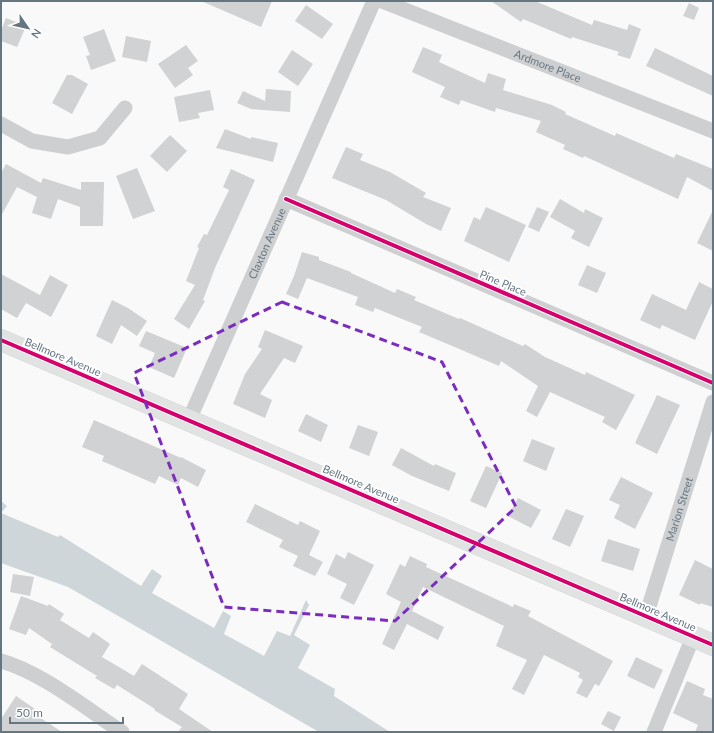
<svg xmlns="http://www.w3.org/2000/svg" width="714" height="733" font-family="Lato,sans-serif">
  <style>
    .water { fill: #ced6d9 }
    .building { fill: #d0d2d3 }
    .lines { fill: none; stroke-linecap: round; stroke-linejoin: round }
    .secondary-casing { stroke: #d5d6d7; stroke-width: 22 }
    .street { stroke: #cecfd0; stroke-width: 15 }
    .secondary { stroke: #e1e2e2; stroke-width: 21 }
    .cycleway-casing { stroke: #fff; stroke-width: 6 }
    .cycleway { stroke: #d6006c; stroke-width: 4 }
    .marked { fill: none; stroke: #7b2cbf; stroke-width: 3; stroke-dasharray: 8 5; stroke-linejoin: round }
    .labels { text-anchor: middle; stroke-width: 4; stroke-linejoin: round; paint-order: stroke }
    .street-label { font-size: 11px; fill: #657683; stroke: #fff }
  </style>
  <rect width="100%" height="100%" fill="#f9f9f9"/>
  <polygon class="water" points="1,501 7,506 1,513 58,537 60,535 141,586 152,569 162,576 152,593 214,628 223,611 231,616 224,634 264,656 277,631 290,636 306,600 309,605 294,635 310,645 298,668 335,689 334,696 390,732 319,732 68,587 1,563"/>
  <g class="building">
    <polygon points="201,1 272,1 261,27"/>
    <polygon points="491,1 535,1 592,25 594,20 627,30 629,24 641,29 630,59 617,55 619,52 572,37 571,39 523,19 521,22"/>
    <polygon points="689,3 699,8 694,20 683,16"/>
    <polygon points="306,5 333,24 322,39 295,21"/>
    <polygon points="6,18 26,26 17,47 1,41 1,31"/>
    <polygon points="104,29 116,61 91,70 86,56 90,55 83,37"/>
    <polygon points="126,36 151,41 147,62 122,57"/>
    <polygon points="186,45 198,61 188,68 193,75 175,88 158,64"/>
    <polygon points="423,47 442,55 439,62 485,83 488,73 506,79 503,90 552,105 566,112 565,114 615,136 616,133 674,158 676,154 713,169 713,191 687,177 678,199 584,156 583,158 563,149 565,145 536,132 541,121 496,108 495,112 461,100 459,105 440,97 445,87 412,72"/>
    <polygon points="655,48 713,76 713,96 646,66"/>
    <polygon points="292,50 313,64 298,86 278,72"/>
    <polygon points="67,75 72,75 88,84 72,114 52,103"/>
    <polygon points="266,89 291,91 290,112 251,109 237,103 243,91 265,101"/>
    <polygon points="210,90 214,110 198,113 200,118 179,122 174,97"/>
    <polygon points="225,129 251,139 251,137 278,143 273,162 216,148"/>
    <polygon points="170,135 187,151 167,172 150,156"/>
    <polygon points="346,147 363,154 360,160 390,172 426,193 423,197 451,208 441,231 426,224 386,200 332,178"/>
    <polygon points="6,164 41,183 43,178 81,190 81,182 104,182 103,226 80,226 80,207 58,199 51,219 32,213 37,197 17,187 1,216 1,173"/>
    <polygon points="137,168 155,211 133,219 116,176"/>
    <polygon points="231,169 255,180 215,268 203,300 205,301 189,329 174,319 195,285 186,281 199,248 197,247 204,234 207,235 229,190 223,187"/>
    <polygon points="560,199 584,213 585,209 603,218 589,247 571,238 575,231 550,217"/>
    <polygon points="486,207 526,225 509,262 464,241 474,217 480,220"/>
    <polygon points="537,207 549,212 539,232 528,227"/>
    <polygon points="713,210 713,251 697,243"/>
    <polygon points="302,252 319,257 319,260 351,272 351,273 395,293 397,289 416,297 414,300 459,319 460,318 523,346 525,344 545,357 585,375 586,372 635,395 616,430 602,422 605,417 550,392 537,417 526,411 538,386 501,361 499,366 457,348 419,332 422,327 375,308 373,312 355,305 358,297 307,278 298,299 286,294 294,276"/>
    <polygon points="587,265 606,273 597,293 578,285"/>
    <polygon points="1,274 40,295 50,275 68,285 51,317 26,303 17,318 1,309"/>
    <polygon points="699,282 713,289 713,301 695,340 662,325 660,329 640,320 652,294 686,310"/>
    <polygon points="112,300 128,308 147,321 137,336 121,325 112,344 96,336"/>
    <polygon points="265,330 303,346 295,363 284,358 260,394 272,400 265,418 233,404 245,374 262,349 258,347"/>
    <polygon points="146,331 187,348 174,378 149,367 155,353 139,346"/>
    <polygon points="657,395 680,405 657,454 635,443"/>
    <polygon points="306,414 328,425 321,442 298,431"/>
    <polygon points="94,420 181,458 181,457 206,470 198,487 181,478 178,485 159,476 155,484 102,461 104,456 82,447"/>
    <polygon points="358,425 378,432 369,456 349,448"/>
    <polygon points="532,439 555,448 546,471 523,461"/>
    <polygon points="401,448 434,466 435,464 456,473 449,491 412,476 392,465"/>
    <polygon points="486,466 502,473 486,508 470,501"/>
    <polygon points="621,477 653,493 635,529 614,518 620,505 609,500"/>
    <polygon points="518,498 541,510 531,528 508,516"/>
    <polygon points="255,504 298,525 300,521 320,531 309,555 323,562 315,576 293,566 298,556 279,547 283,540 246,522"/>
    <polygon points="566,509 584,516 570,547 552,539"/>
    <polygon points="608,539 640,549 633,571 601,561"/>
    <polygon points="348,552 374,565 354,605 340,598 347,584 327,574 336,554 345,559"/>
    <polygon points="410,556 427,564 426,567 513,607 514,604 531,611 528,616 613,661 599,686 595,684 587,698 576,693 583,680 578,677 580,673 544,655 524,695 512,689 527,660 496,646 504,626 423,587 412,611 444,627 438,640 407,624 394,650 382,644 401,602 386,594 400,564 405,567"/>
    <polygon points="695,560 713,569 713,607 700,603 700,605 679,595"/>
    <polygon points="13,574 34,577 30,596 10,592"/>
    <polygon points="21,596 48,606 49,604 64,614 60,620 89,638 93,632 110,644 102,657 134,676 142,664 188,694 179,709 213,732 178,732 182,727 154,710 155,709 117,685 114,689 95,678 97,676 50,647 52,644 29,628 26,635 9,629"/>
    <polygon points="636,657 663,670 654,689 627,676"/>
    <polygon points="687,681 705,689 703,695 713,699 713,732 695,732 698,725 673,713"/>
    <polygon points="16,696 35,709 33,713 62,732 1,732 1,719"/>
    <polygon points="608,711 621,717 614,731 601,724"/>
  </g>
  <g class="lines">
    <defs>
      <polyline id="secondary" points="1,340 713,645"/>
    </defs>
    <use href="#secondary" class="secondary-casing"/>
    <g class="street">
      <path id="s1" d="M382,1L713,131"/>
      <polyline points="1,124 32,141 68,147 100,138 125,108"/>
      <polyline points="286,199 713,383"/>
      <path id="s2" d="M189,420L374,1"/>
      <path id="s3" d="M646,616L713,402"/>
      <path d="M1,661C41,672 87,709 122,732"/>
      <polyline points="654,732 693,637"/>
    </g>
    <use href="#secondary" class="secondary"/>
    <defs>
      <g id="cycleway">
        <polyline points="286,199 713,383"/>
        <polyline points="1,340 713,645"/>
      </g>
    </defs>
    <use href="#cycleway" class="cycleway-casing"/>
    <use href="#cycleway" class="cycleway"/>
  </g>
  <path class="marked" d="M282,302L442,362L516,507L395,621L224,607L134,373Z"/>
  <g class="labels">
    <g class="street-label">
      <text dy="4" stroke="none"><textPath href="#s1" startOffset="178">Ardmore Place</textPath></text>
      <text dy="4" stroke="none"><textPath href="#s2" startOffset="193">Claxton Avenue</textPath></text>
      <text transform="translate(503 283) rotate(23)" y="4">Pine Place</text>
      <text transform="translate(63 357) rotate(23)" y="4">Bellmore Avenue</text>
      <text transform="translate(361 484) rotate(23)" y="4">Bellmore Avenue</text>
      <text dy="4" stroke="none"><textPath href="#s3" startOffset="112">Marion Street</textPath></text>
      <text transform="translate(658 612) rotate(23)" y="4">Bellmore Avenue</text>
    </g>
  </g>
  <rect width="714" height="733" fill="none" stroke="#657683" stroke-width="4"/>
  <g transform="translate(28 28) rotate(124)" stroke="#ffffff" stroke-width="3" paint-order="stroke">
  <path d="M0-3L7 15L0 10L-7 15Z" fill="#657683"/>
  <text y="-6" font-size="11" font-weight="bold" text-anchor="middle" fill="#657683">N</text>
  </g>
  <path d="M10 717v6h113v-6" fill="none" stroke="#657683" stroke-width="2"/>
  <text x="16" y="717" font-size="12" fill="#657683" stroke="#ffffff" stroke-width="3" paint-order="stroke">50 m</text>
</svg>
